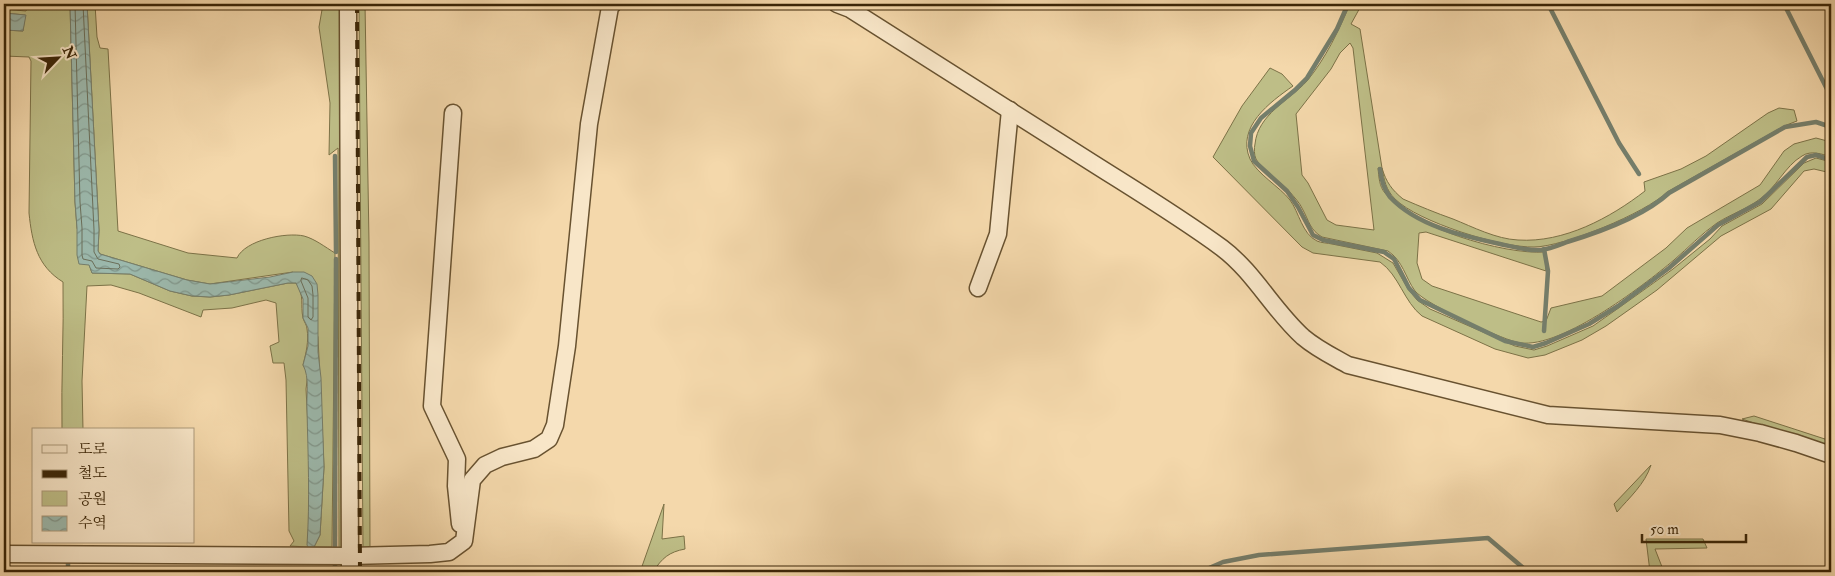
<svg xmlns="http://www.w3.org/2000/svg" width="1835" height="576" font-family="'IM FELL Double Pica','Noto Serif KR',serif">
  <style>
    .green { fill: #bebe87; stroke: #7c7247; fill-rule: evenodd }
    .water { fill: url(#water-waves); stroke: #757e6b }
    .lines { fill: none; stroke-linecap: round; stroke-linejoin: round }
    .shore { stroke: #6b6f5a; stroke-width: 1 }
    .stream { stroke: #757e6b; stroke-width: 4.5 }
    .minor-casing { stroke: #685230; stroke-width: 19 }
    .minor { stroke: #f8e6c8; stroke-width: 16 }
    .rail { stroke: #3a2507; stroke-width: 4; stroke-dasharray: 9 9; stroke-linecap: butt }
  </style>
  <defs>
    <pattern id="water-waves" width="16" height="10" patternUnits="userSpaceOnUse" patternTransform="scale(1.25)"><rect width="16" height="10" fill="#9cb9ad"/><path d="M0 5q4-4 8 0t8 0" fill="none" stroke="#80968b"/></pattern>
  </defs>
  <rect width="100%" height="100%" fill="#f4d8ab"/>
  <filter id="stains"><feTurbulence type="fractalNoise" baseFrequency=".004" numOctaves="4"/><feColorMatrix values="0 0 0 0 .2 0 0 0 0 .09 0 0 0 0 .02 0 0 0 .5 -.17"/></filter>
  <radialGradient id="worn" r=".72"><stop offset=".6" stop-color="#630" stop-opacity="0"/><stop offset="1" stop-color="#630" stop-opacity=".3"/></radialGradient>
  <g class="green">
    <path d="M28,4H70L75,202L77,228L92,273L130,274L170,291L192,296L210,297L229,295L288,283H296C305,296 300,304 303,318C304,322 307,325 307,329C309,341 306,353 303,365L308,373L306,389L310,465L308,547L290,546L294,541L289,531L286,380L284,363H273L270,346L279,342L276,303L266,300L232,308L203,310L201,317L139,293L111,285L87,286L82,381L83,430H62C61,380 64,331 63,282C37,266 32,242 29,213L31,61L29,57L4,56V30L23,31L25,15L4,13V9L26,11Z"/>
    <path d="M87,4H95L97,37L100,48L108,49L118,231L188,253L237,258C245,240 286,232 304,236C315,239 325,247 335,253L332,547H314L320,535L324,467L318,337L293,272L210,284L187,280L100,254L98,251L99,230Z"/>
    <polygon points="323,4 343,4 345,549 339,549 338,148 329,155 330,103 319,27"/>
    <polygon points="359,4 365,4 369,242 370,550 363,550"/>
    <path d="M1350,4H1362L1351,24L1360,29L1382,168C1386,182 1392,190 1403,199C1419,206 1436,213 1453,219C1473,227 1496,239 1518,240C1564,243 1610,218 1645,191L1644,182L1681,169L1706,156L1768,113L1779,108L1794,110L1797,121L1784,126L1667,192C1646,213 1563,247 1534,247C1502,248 1418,222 1395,199C1386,190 1384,180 1382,168H1378C1379,177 1379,186 1385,193C1409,227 1504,255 1545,252L1546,271L1426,232L1419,233L1417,263L1422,279L1432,286L1541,322L1546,321L1551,308L1602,296L1666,248L1687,228L1760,185L1784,151L1794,144L1816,138L1831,142V157C1822,154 1811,150 1802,156C1785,166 1776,188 1760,199C1747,209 1731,214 1717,223C1701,234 1688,248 1674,260C1643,286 1556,353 1516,342C1497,337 1427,305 1415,291C1405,277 1403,261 1388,251L1322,237C1310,230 1309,221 1303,210C1300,203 1294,197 1289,191C1279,180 1263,172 1256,159C1254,155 1254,148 1255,144C1258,114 1289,101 1307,81C1326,58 1339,30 1350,4ZM1350,43L1353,48L1374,230L1336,225L1327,220L1308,183L1302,175L1296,114L1331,69L1340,53Z"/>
    <path d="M1270,68L1282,74L1293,86C1270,102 1236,127 1250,159C1257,174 1280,187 1290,200C1299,212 1302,234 1317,241C1321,243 1328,243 1332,244C1347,247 1362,250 1377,253L1393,263L1408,289L1417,300L1430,309L1515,346L1534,350L1547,346L1593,326L1620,307L1673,269L1710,239L1722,226L1762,204L1804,163L1816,158L1831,162V173L1814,169L1804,171L1771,209L1721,236L1657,290L1606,326L1582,340L1545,355L1528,358L1495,349L1422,316C1404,302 1399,275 1380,262L1313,253L1302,247L1213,157L1242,106Z"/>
    <polygon points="1754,416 1831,441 1831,449 1742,419"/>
    <path d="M1651,465C1645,484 1629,498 1617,512L1614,504Z"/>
    <path d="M664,504L662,539L684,536L685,549C669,552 662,558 653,572H640Z"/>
    <polygon points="1646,539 1703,539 1707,548 1655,549 1664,572 1650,572"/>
  </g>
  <g class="water">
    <path d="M70,4H87L99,230L98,251L100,254L187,280L210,284L270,277L293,272H304L312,276L317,284L318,295V352L321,378L324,467L320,535L314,547H308L307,545C310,500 308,455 307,410C306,395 310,378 303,365L308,346V328L303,318V299L296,283H288L229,295L210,297L192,296L170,291L130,274L92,273L89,265L79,264L77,255V228L75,202Z"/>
    <polygon points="4,13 26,15 23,31 4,30"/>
  </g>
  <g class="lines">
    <g class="shore">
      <polyline points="75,4 80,202 82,228 82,255 83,259 92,261 96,268 118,269 120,267 119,264 98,259 94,252 94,230 83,4"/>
      <polygon points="302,278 308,280 312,286 313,295 313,317 311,320 308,317 308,298 301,281"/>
    </g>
    <g class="stream">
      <polyline points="1348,4 1337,29 1307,78 1295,90 1261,118 1251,133 1250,146 1254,161 1287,191 1298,207 1313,235 1323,240 1384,252 1394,259 1409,288 1420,300 1505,341 1533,347 1546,343 1589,324 1618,306 1669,268 1718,225 1760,202 1807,157 1816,155 1831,160"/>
      <polyline points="1548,4 1619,143 1639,174"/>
      <polyline points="1784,4 1831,97"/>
      <polyline points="335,156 336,252"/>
      <path d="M1380,169C1381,179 1383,188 1390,197C1417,226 1463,236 1500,244C1514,247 1528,251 1541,250C1550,249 1559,245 1567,242C1600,232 1643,217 1669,193L1785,127L1816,122L1831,127"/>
      <polyline points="1544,331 1548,271 1544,249"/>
      <polyline points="335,547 336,259"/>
      <polyline points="68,559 68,572"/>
      <polyline points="335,564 335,572"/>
      <polyline points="1200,572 1223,562 1259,555 1488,538 1528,572"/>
    </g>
    <defs>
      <g id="minor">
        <polyline points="348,4 350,572"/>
        <path d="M837,4L850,9C928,58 1005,108 1083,157C1130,187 1177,215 1222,248C1254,272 1273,310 1303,337C1317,349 1332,356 1348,365L1548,415L1720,425L1760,433L1796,443L1831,455"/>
        <polyline points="453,113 432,406 457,459 456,486 460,524"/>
        <polyline points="978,288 998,234 1010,110"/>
        <polyline points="4,554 350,556 430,554 449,552 464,541 472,480 485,465 502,457 534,449 549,439 555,425 567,346 589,124 610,7 613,4"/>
      </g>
    </defs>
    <use href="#minor" class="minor-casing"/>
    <use href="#minor" class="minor"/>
    <polyline class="rail" points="357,4 360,572"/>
  </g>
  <rect width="1835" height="576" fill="none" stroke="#f4d8ab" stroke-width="20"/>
  <rect x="5" y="5" width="1825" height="566" fill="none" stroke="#3a2507" stroke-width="2.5"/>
  <rect x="10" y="10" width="1815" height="556" fill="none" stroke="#3a2507"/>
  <rect x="32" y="428" width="162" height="115" fill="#f8e6c8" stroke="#ac997b"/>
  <rect x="42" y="445" width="25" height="8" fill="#f8e6c8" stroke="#ac997b"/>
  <text x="78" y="454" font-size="15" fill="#3a2507">도로</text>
  <rect x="42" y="470" width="25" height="8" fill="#3a2507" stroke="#ac997b"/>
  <text x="78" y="478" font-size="15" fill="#3a2507">철도</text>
  <rect x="42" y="491" width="25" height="15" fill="#bebe87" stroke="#ac997b"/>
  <text x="78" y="504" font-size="15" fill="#3a2507">공원</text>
  <rect x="42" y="516" width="25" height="15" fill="url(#water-waves)" stroke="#ac997b"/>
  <text x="78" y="528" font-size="15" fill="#3a2507">수역</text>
  <g transform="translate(58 58) rotate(65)" stroke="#f8e6c8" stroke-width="4" paint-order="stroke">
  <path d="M0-4L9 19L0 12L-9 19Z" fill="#3a2507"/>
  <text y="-8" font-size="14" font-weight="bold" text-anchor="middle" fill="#3a2507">N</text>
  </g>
  <path d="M1642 534v8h104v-8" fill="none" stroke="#3a2507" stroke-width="2.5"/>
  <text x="1650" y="534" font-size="15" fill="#3a2507" stroke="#f8e6c8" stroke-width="4" paint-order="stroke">50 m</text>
  <rect width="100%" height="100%" filter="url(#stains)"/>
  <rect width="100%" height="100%" fill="url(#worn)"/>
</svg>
